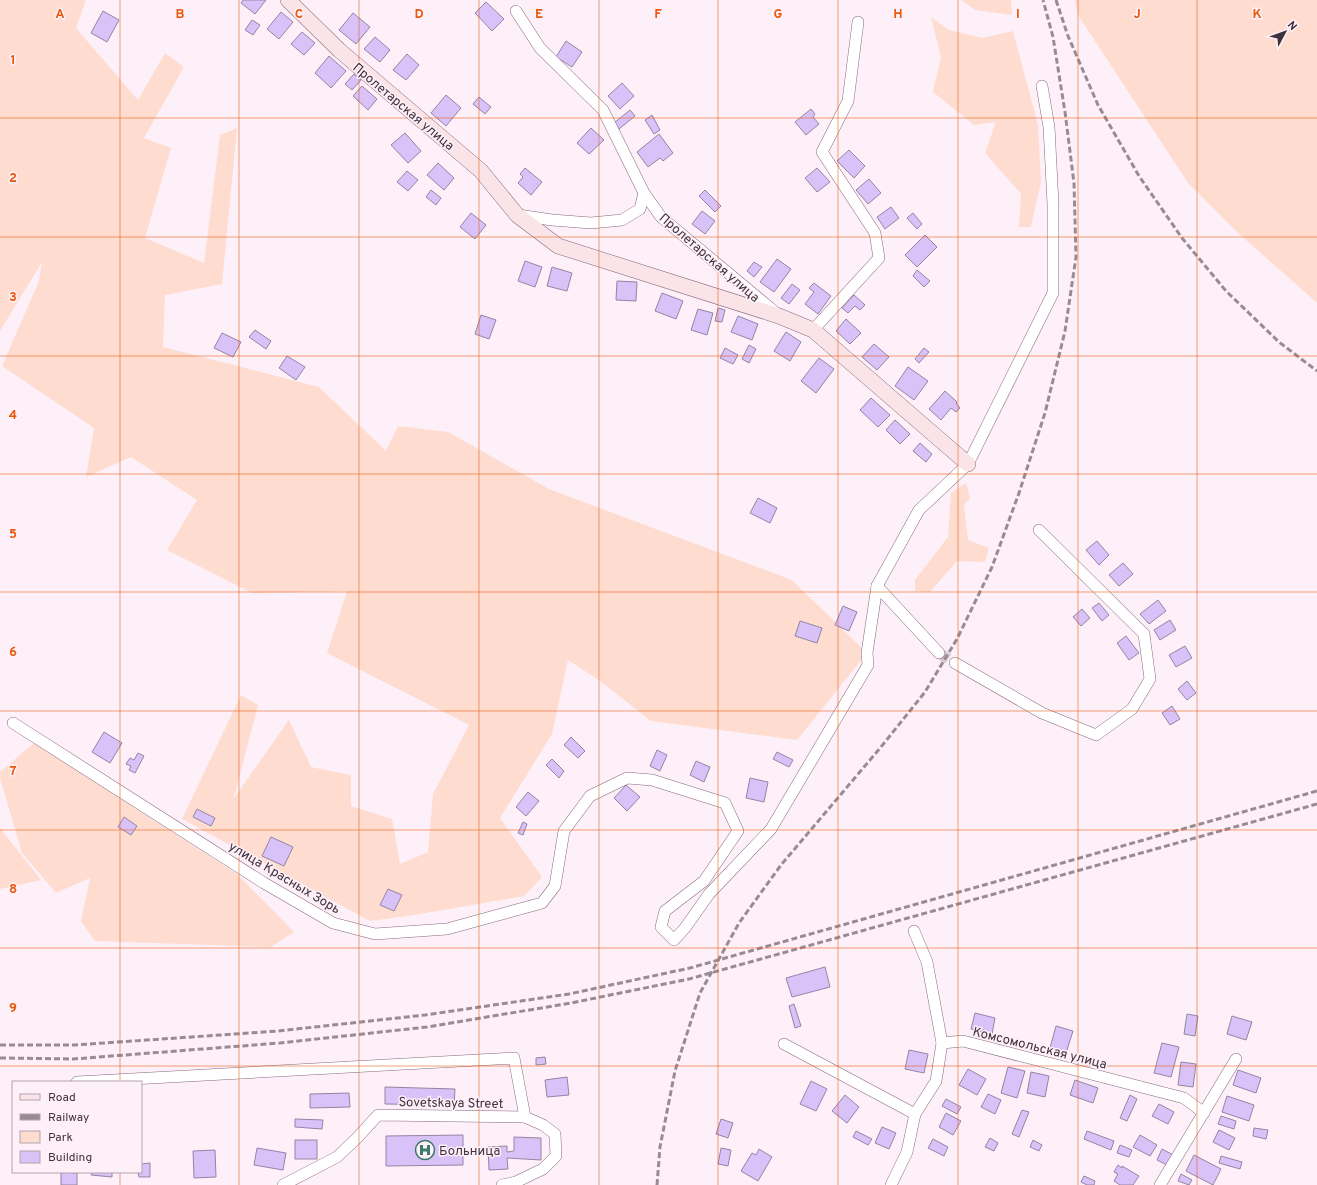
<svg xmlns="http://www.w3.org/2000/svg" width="1317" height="1185" font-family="Overpass,sans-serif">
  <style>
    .green { fill: #feddd0 }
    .building { fill: #d9c2f7; stroke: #9285a4 }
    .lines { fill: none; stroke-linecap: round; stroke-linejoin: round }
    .street-tunnel { stroke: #d8cad3; stroke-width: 11; stroke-dasharray: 11 5.5; stroke-linecap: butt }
    .street-casing { stroke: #87697e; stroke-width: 12 }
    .secondary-casing { stroke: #87697e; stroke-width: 16 }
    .street { stroke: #fff; stroke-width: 11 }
    .secondary { stroke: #fbe4e7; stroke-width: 15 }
    .rail { stroke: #998b94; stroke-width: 3; stroke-dasharray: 6 3; stroke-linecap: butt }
    .grid { fill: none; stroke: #e8590c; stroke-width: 1; stroke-opacity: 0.55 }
    .labels { text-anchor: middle; stroke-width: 3; stroke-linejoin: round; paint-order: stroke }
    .street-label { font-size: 13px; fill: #3e313a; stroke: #fef0f9 }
    .poi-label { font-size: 13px; fill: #3e313a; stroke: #fef0f9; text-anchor: start }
    .grid-label { font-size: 13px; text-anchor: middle; font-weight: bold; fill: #e8590c; stroke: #fef0f9; stroke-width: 3; stroke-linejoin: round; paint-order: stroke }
  </style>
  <rect width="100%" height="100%" fill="#fef0f9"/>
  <g class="green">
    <polygon points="0,0 86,0 76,28 138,100 165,53 184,67 144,138 171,148 145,238 204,263 220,135 237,128 222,284 165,295 163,347 319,387 386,451 398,426 448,432 549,489 792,580 867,653 797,740 651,721 600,681 568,660 552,734 500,818 542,877 524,896 414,915 370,921 182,819 241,695 258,705 234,798 289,720 311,767 351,775 351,806 392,819 400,864 428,852 433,794 469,725 327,653 347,591 252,593 167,550 197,500 131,457 86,477 94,428 2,366 39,281 42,262 0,331"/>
    <polygon points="961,0 1011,0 1012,15 975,10"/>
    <polygon points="1075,0 1317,0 1317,303 1237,232 1188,183 1078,15"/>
    <polygon points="931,17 949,30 982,38 1013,31 1038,125 1041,181 1031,227 1019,227 1021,194 985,153 996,122 974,125 933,92 941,57"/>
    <polygon points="966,483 970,498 964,505 968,540 989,548 985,562 957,561 930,592 915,591 915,580 948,537 951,493"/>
    <polygon points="34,743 237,874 294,932 271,947 95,941 81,921 90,878 56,893 22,853 0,778 0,772"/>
    <polygon points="0,828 41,880 0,889"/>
  </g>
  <g class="building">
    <polygon points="243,0 266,0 255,14 241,3"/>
    <polygon points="486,2 504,19 492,31 475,13"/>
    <polygon points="103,11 119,20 107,42 91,33"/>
    <polygon points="281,12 293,22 279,39 267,29"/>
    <polygon points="353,13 370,27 356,44 339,30"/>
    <polygon points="252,20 260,25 253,35 245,30"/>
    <polygon points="302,32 315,43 304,55 291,44"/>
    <polygon points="375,37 390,50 380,62 364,49"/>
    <polygon points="566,41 582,52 572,67 556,57"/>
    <polygon points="407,54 419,65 406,80 393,70"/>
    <polygon points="329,56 346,71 331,88 315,73"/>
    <polygon points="354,74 361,80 352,90 345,84"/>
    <polygon points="622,83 634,96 620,109 608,96"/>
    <polygon points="362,86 377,99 368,110 353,96"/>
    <polygon points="446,95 461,108 446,126 431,113"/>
    <polygon points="479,97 491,107 485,114 473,104"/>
    <polygon points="811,109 815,114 813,117 819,124 806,135 795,122"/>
    <polygon points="630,110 635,116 619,129 614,123"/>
    <polygon points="652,115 660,130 654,134 645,120"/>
    <polygon points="591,128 604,140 589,154 577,143"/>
    <polygon points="405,133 421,151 408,163 391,145"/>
    <polygon points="659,134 673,153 663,161 660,158 648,167 637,152"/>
    <polygon points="849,150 865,166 854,178 837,161"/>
    <polygon points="438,163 454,178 444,190 427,175"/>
    <polygon points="525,168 542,182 531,195 518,183 523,177 520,174"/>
    <polygon points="817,168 830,182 817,192 805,178"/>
    <polygon points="407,171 418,180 408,191 397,182"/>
    <polygon points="869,179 881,193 868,204 856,190"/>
    <polygon points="431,190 441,198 436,205 426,197"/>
    <polygon points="705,190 721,206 715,212 699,196"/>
    <polygon points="891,207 899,218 885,229 877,217"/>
    <polygon points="702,211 715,221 705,234 692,224"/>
    <polygon points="471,213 486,225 475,239 460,227"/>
    <polygon points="913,213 922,224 917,229 907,218"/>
    <polygon points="925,235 937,247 917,267 905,255"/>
    <polygon points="777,259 791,269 774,292 760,282"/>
    <polygon points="525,261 542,267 535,287 518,281"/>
    <polygon points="754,262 762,267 754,277 747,271"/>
    <polygon points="552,267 572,273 567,291 547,286"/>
    <polygon points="917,270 930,281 924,287 913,276"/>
    <polygon points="617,281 637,282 636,301 616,300"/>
    <polygon points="814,283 831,296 818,314 805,304 814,292 809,288"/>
    <polygon points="792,284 800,290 789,304 781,298"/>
    <polygon points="662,293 683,301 676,319 655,311"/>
    <polygon points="854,295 865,305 860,310 855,306 848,313 842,308"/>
    <polygon points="718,308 725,310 722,322 715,321"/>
    <polygon points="698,309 713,313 707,335 691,330"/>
    <polygon points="481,315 496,320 489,339 475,334"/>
    <polygon points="738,316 758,324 752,340 731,332"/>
    <polygon points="846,319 861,333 850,344 836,331"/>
    <polygon points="255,330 271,341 266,349 249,337"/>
    <polygon points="786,332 801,342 790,361 774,351"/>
    <polygon points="222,333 241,342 233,357 214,348"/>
    <polygon points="874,344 889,357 877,370 862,357"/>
    <polygon points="749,345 756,349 749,363 742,359"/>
    <polygon points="725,348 738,355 733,364 720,358"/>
    <polygon points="924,348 929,352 919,363 915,359"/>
    <polygon points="287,356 305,367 296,380 279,368"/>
    <polygon points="819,358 834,369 816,393 801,381"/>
    <polygon points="908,367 928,381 914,400 895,386"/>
    <polygon points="945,391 957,402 956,403 960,408 956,412 951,408 941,420 929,409"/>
    <polygon points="871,398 890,415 878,427 860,410"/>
    <polygon points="895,420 910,434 900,444 886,430"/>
    <polygon points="920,443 932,454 926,462 913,451"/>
    <polygon points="758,498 777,508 770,523 750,513"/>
    <polygon points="1097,541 1109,555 1099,565 1086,550"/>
    <polygon points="1123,563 1133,574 1119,586 1109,575"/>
    <polygon points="1158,600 1166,611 1149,624 1140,614"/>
    <polygon points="1099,603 1109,615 1102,621 1092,608"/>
    <polygon points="843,606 857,612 849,631 835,625"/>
    <polygon points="1082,609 1090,618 1081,626 1073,617"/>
    <polygon points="1170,620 1176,630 1160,640 1154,630"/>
    <polygon points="800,621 822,628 817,643 795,636"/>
    <polygon points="1126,636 1139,653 1129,660 1117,643"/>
    <polygon points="1185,646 1192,658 1176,667 1169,655"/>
    <polygon points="1187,681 1196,693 1187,700 1178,689"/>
    <polygon points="1172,706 1180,719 1170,725 1162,713"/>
    <polygon points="104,732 122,743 110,763 92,752"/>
    <polygon points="571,737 585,751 578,758 564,745"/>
    <polygon points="657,750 667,755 660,771 650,766"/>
    <polygon points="777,752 793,760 789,767 773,759"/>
    <polygon points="138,753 144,756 135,773 129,770 131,766 126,764 130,758 134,760"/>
    <polygon points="552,759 564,771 559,778 546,765"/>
    <polygon points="696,761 710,767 704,782 690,775"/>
    <polygon points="750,778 768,782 764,802 746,798"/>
    <polygon points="626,785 640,797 627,811 614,798"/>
    <polygon points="528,792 539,801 526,816 516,807"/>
    <polygon points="197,809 215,818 211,826 193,817"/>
    <polygon points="124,817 137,826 131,835 118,827"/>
    <polygon points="523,822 527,824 523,835 518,833"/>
    <polygon points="271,837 293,847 284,866 262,856"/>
    <polygon points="388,889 402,895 394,911 380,905"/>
    <polygon points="825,967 830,987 792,997 786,978"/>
    <polygon points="794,1004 801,1026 795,1028 789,1006"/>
    <polygon points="975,1013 995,1018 992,1034 971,1029"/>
    <polygon points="1187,1014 1198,1016 1195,1036 1184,1034"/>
    <polygon points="1232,1016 1252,1022 1246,1040 1227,1034"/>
    <polygon points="1056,1026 1073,1031 1066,1053 1050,1048"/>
    <polygon points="1162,1043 1179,1047 1171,1077 1154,1073"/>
    <polygon points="909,1050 928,1054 924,1073 905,1069"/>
    <polygon points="545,1057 546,1064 536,1065 536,1058"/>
    <polygon points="1181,1062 1196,1064 1193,1087 1178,1085"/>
    <polygon points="1008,1067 1025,1071 1017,1098 1001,1093"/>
    <polygon points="968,1069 986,1079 977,1095 959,1085"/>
    <polygon points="1238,1070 1261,1078 1256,1093 1233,1085"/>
    <polygon points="1031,1072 1049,1076 1045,1097 1027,1093"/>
    <polygon points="567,1077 569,1095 547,1097 545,1080"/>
    <polygon points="1075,1080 1098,1088 1093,1103 1070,1095"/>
    <polygon points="811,1081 827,1089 816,1111 800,1104"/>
    <polygon points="385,1087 455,1089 454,1105 385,1104"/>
    <polygon points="349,1093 350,1107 310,1108 310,1094"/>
    <polygon points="988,1094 1001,1100 995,1114 981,1107"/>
    <polygon points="845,1095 859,1107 847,1123 832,1111"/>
    <polygon points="1130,1095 1137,1099 1127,1121 1120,1118"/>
    <polygon points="1227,1096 1254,1105 1249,1121 1222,1112"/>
    <polygon points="946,1099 961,1107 957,1114 942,1106"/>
    <polygon points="1159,1104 1174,1112 1168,1124 1152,1116"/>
    <polygon points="1022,1110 1029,1112 1019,1137 1012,1134"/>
    <polygon points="946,1113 961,1121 953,1135 939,1127"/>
    <polygon points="1221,1116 1236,1121 1234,1129 1218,1124"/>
    <polygon points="295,1119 323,1120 322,1129 295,1127"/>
    <polygon points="721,1119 733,1123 728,1138 716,1134"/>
    <polygon points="882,1127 896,1133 889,1149 875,1143"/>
    <polygon points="1254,1128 1268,1130 1266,1139 1253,1136"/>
    <polygon points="1219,1130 1235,1138 1229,1150 1213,1142"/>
    <polygon points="856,1131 872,1139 868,1145 853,1137"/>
    <polygon points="1087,1131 1114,1141 1111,1150 1084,1139"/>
    <polygon points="463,1135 463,1165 386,1166 386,1136"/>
    <polygon points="1140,1135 1157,1145 1150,1156 1133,1147"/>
    <polygon points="514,1137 541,1138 541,1160 507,1158 508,1169 489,1170 488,1147 507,1146 507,1152 514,1151"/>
    <polygon points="990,1138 998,1143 994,1151 985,1147"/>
    <polygon points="933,1139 948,1147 944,1156 928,1148"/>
    <rect x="295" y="1140" width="22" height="19"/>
    <polygon points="1033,1140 1042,1145 1039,1151 1030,1147"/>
    <polygon points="1120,1145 1132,1150 1129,1157 1117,1153"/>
    <polygon points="257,1148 286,1153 283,1170 254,1165"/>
    <polygon points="721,1148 731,1150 728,1166 718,1164"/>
    <polygon points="759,1149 772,1157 758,1181 741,1171 752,1153 756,1155"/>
    <polygon points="1162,1149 1175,1156 1169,1166 1157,1160"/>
    <polygon points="215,1150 216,1177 194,1178 193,1151"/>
    <polygon points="1194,1155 1221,1169 1213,1185 1186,1171"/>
    <polygon points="1221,1156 1242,1162 1240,1169 1219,1163"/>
    <polygon points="150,1163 150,1177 139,1177 138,1172 141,1172 141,1164"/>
    <polygon points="1118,1165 1122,1168 1122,1166 1139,1176 1133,1185 1120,1185 1114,1181 1118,1174 1114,1172"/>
    <polygon points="61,1172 77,1173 77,1185 61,1185"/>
    <polygon points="92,1172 112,1172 112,1177 91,1175"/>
    <polygon points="1181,1174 1192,1180 1189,1185 1178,1181"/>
    <polygon points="1084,1176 1095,1181 1094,1185 1087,1185 1081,1182"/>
  </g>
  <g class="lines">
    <polyline class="street-tunnel" points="939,653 955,663"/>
    <defs>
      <g id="street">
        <polyline points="516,11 540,48 603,110 644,193 661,217 775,312"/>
        <polyline points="518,215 552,220 591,223 622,220 640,209 644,193"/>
        <polyline points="813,330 879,258 875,233 822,152 848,101 858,22"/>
        <polyline points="877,586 939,653"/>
        <polyline points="955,663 1042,713 1096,735 1132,709 1150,679 1144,634 1039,530"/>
        <polyline points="13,723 264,883 333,923 375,934 447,929 542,903 555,886 564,831 590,796 627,778 652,780 725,803 738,831 704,881 665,911 661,927 674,940 685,928 709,894 771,829 868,665 867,653 877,586 919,510 968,464 1053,293 1053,204 1049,127 1042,86"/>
        <polyline points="914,931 927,962 942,1043"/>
        <polyline points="784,1044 915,1114"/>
        <polyline points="77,1082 514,1058 525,1117"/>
        <polyline points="283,1185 337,1157 357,1138 378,1115 525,1117 543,1125 555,1134 556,1156 543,1169 516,1182 502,1185"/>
        <polyline points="891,1185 907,1152 915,1114 936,1081 942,1043 963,1041 1184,1098 1204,1113"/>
        <polyline points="1160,1185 1236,1059"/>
      </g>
      <polyline id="secondary" points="288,0 339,50 481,171 517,215 558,246 779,316 813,330 968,464"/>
    </defs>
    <use href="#street" class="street-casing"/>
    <use href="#secondary" class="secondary-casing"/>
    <use href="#street" class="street"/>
    <use href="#secondary" class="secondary"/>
    <g class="rail">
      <polyline points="1056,0 1068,36 1098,105 1139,176 1182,238 1226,291 1279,342 1317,371"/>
      <polyline points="0,1045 75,1045 278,1031 425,1015 569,994 690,968 1317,791"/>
      <polyline points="0,1058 73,1059 280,1043 427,1027 571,1003 689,979 1317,804"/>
      <polyline points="657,1185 660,1147 675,1071 700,993 739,923 781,865 881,747 925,692 957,639 992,567 1019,493 1045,413 1065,331 1076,257 1074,183 1065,112 1053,37 1043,0"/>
    </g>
  </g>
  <path class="grid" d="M120,0V1082M239,0V1185M359,0V1185M479,0V1185M599,0V1185M718,0V1185M838,0V1185M958,0V1185M1078,0V1185M1197,0V1185M0,118H1317M0,237H1317M0,356H1317M0,474H1317M0,592H1317M0,711H1317M0,830H1317M0,948H1317M0,1066H1317M120,1172V1185"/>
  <defs>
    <symbol id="hospital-ring" viewBox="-11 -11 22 22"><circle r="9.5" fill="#fef0f9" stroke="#3b7a69" stroke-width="1.5"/><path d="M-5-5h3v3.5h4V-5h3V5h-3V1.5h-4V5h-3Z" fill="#3b7a69"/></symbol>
  </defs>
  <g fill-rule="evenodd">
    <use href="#hospital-ring" x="414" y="1139" width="22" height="22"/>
  </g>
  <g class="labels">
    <g class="street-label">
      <text transform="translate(404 106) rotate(40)" y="5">Пролетарская улица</text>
      <text transform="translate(710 257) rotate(41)" y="5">Пролетарская улица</text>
      <text transform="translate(285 877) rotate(31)" y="5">улица Красных Зорь</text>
      <text transform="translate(1040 1047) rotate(14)" y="5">Комсомольская улица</text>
      <text transform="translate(451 1102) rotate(1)" y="5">Sovetskaya Street</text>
    </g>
    <g class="poi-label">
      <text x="439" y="1155">Больница</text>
    </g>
  </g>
  <g class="grid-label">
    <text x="60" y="18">A</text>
    <text x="180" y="18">B</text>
    <text x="299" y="18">C</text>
    <text x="419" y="18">D</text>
    <text x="539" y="18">E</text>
    <text x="658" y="18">F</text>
    <text x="778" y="18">G</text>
    <text x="898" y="18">H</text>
    <text x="1018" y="18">I</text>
    <text x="1137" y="18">J</text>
    <text x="1257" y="18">K</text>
    <text x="13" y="64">1</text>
    <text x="13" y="182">2</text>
    <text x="13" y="301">3</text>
    <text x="13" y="419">4</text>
    <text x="13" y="538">5</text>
    <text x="13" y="656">6</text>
    <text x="13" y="775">7</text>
    <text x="13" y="893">8</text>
    <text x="13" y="1012">9</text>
  </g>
  <rect x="12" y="1081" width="130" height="92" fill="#fef0f9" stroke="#b1a4ad"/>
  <rect x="20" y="1094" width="20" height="6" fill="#fbe4e7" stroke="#b1a4ad"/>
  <text x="48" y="1101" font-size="12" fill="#3e313a">Road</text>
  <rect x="20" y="1114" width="20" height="6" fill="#998b94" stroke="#b1a4ad"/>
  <text x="48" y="1121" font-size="12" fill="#3e313a">Railway</text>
  <rect x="20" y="1131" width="20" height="12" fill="#feddd0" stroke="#b1a4ad"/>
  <text x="48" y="1141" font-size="12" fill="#3e313a">Park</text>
  <rect x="20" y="1151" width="20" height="12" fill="#d9c2f7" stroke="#b1a4ad"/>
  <text x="48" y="1161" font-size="12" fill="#3e313a">Building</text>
  <g transform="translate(1285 32) rotate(49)" stroke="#fef0f9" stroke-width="3" paint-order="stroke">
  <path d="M0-3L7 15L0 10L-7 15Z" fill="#3e313a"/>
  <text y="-6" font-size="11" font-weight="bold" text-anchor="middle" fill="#3e313a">N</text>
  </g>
</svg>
